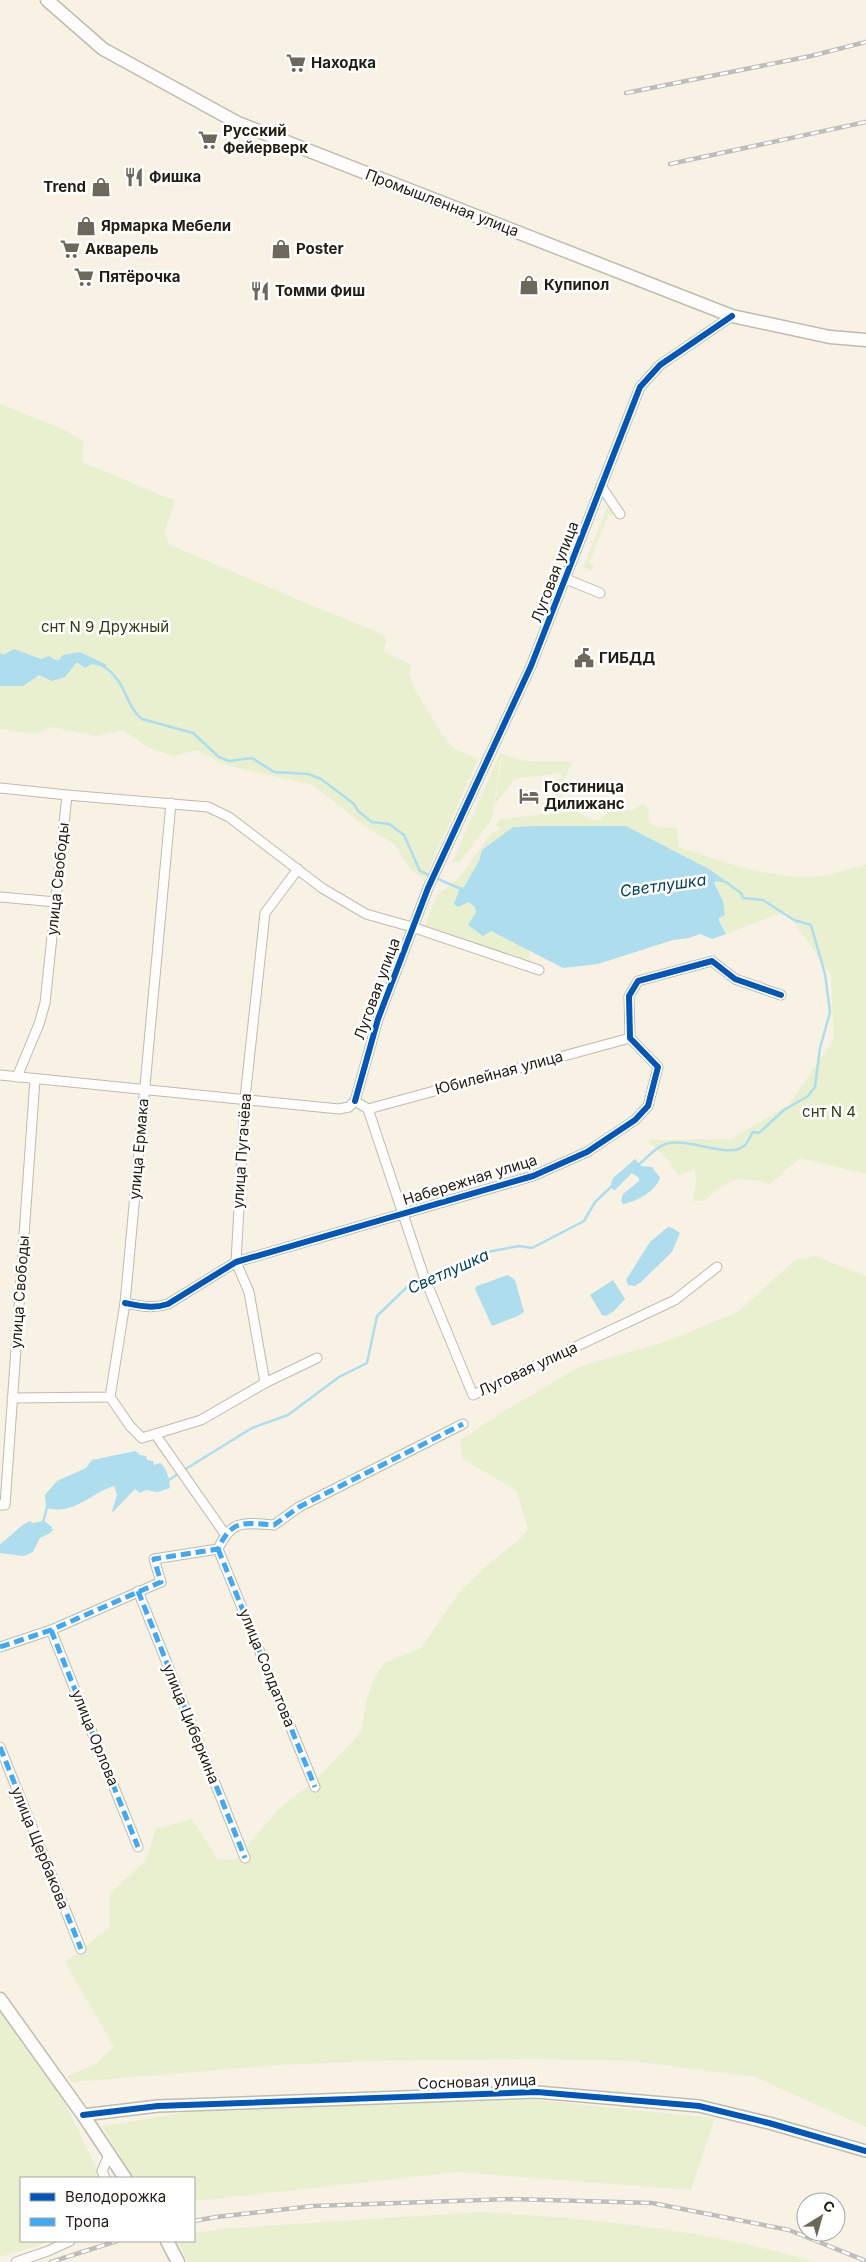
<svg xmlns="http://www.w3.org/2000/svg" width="866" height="2262" font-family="Inter,sans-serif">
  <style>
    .green { fill: #e8f0d0 }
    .water { fill: #aeddee }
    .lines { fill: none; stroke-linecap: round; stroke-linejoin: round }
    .stream { stroke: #aeddee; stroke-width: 2.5 }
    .minor-casing { stroke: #bfbbaf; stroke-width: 11 }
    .tertiary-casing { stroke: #bfbbaf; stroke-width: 14 }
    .secondary-casing { stroke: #bfbbaf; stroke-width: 15 }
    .minor { stroke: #fefdfb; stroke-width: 9 }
    .tertiary { stroke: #fefdfb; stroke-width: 11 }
    .secondary { stroke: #fefdfb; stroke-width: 12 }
    .rail-casing { stroke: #bebdba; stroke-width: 4.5 }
    .rail { stroke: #fff; stroke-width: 2.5; stroke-dasharray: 8; stroke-linecap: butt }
    .quiet { stroke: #3fa9f5; stroke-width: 5; stroke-dasharray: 10 5; stroke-linecap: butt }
    .cycleway-casing { stroke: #fff; stroke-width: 9 }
    .cycleway { stroke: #0057b8; stroke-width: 6 }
    .labels { text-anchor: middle; stroke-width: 5; stroke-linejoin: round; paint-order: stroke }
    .poi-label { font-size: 15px; font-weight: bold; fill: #221e12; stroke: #fff; text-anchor: start }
    .street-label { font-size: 15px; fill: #221e12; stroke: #fff }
    .park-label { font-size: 15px; fill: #303d13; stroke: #fff }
    .water-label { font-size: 16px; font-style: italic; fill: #044358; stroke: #fff }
  </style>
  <rect width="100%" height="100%" fill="#f7f2e4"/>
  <g class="green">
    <polygon points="0,404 65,430 84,442 82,462 175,501 164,533 170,545 320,609 373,630 387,638 383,652 411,664 409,673 414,688 440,731 453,748 478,759 424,880 412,871 394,844 363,825 313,785 226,765 196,750 174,756 149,748 123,730 96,736 50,727 36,734 0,729"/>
    <polygon points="607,508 616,511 614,515 609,514 589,563 594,565 592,571 583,567"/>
    <path d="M500,753L523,761L572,762L561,787L564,810L570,804C577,812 589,821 600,820L608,812L633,810L643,804L649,808L648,818L652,826L677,828L679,847C724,862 772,881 821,876C836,874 851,868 866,865V1174L800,1158L770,1184C735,1175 731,1178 704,1201H693L696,1184L695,1168L679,1176L667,1159L647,1140L731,1139L789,1105L834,1039L831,975L786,911L726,934L719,921L723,901L714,883L716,881L727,882L709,869L626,826H535L513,827L482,850L479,861L464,887L459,888L458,907L469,902L475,907L476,912L469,924L503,935L528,949L531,963L425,925L437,895L458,879L493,831L496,833L500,829L496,825L501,819L556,813L554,780L562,778L561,773L514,779L495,805L501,760L517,761L500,759L492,819L460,862L452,863Z"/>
    <polygon points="815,1256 866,1276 866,2127 755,2077 632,2061 538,2059 371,2061 279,2065 72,2082 67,2076 96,2064 114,2047 65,1962 109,1928 110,1894 146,1860 156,1829 192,1819 217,1858 235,1860 280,1808 314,1782 361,1732 366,1702 374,1678 386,1662 421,1648 461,1590 492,1561 517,1542 528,1530 517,1491 463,1459 460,1440 511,1407 579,1367 670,1340 738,1312 795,1260"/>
    <polygon points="0,2012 61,2095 101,2178 21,2178 21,2241 53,2241 0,2257"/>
    <polygon points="535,2100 715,2118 691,2190 457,2172 194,2201 194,2178 133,2178 102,2126 207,2109"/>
    <path d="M482,2212C597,2219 704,2229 816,2262H188L178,2241H194V2233L231,2228Z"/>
  </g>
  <g class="water">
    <polygon points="14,649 41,659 49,656 55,660 59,660 63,655 80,652 107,665 105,667 92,664 85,668 77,662 65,677 52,681 39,675 23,686 0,686 0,653 3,655"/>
    <polygon points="535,826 626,826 709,869 730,884 716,881 714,883 723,901 725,915 719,918 719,921 726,934 712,939 700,934 689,938 673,940 598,964 563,968 491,931 483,936 468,925 476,912 475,907 469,902 458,907 454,904 460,888 464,887 479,861 482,850 513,827"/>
    <path d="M635,1159L641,1166L652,1167L660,1178C656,1191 636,1202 623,1204L621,1201L623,1194L639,1181V1178L632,1173L615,1190H613L611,1184L613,1178Z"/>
    <polygon points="668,1227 672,1228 680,1233 672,1252 641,1282 635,1286 628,1285 626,1280 650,1242"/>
    <polygon points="508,1275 515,1280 524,1312 518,1316 492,1326 475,1289 477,1286"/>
    <polygon points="613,1280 625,1299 614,1311 606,1316 602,1315 590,1295"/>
    <path d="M135,1451L140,1455L146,1456L147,1460L153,1461L154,1465L160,1463C168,1469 169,1479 170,1488L158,1492L146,1490L140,1493L135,1489L113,1512L112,1511L117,1495L114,1486C88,1494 76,1515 46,1508L45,1495L57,1481L86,1468L92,1460Z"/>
    <path d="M30,1521L32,1523L44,1521L52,1527L51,1529H54L50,1533L40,1538L33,1552L24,1556L0,1553V1544C11,1537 18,1526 30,1521Z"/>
  </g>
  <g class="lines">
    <g class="stream">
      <path d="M103,666C127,681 125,706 142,719L193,733L219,757L229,761L252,758L274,772L308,774L321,779L354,804L358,811L372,822L389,824L404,835L420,871L461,889"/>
      <path d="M638,1165C646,1159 654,1149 663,1145C685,1135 728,1160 744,1146C748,1143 750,1136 753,1132L759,1133L784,1110L808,1096L815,1087L820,1048L830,1012L825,974L811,925L794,920L763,900L743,898L741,893L726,882"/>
      <polyline points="184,1470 252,1428 288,1415 339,1377 367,1363 377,1316 408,1286 478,1261 487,1252 519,1246 532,1248 584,1221 595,1202 612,1186"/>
      <polyline points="167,1479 169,1480 179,1473"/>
      <polyline points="43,1523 47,1507"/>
    </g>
    <defs>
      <g id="minor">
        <polyline points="601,486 620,514"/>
        <polyline points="566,579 600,593"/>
        <polyline points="0,788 67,795 208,807 229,817 322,888 366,914 412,927 539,970"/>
        <polyline points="298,869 265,913 245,1098 236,1262 249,1292 265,1383 317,1358"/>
        <polyline points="0,897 56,902"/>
        <polyline points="0,1075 339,1109 349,1107 355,1101"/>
        <polyline points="17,1077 39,1024 45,1003 67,795"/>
        <polyline points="355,1101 378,1019 428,888 531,666 640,387 660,365 732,316"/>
        <polyline points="355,1101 368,1109 423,1274 473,1395 675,1300 717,1267"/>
        <polyline points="368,1109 630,1038"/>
        <path d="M125,1303C140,1306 153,1309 168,1304L236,1262L533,1176L587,1152L635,1120L648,1106L658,1067L630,1038L629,996L638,981L712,961L735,979L781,995"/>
        <polyline points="110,1397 130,1426 142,1438 201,1420 265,1383"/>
        <polyline points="12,1398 110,1397 125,1303 171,803"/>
        <polyline points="155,1434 225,1534"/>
        <polyline points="0,1505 5,1505 35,1079"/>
        <polyline points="218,1549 315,1787"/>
        <polyline points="138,1591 245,1858"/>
        <polyline points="51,1630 138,1847"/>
        <path d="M0,1647L51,1630L161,1582L154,1559L218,1549C232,1518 245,1523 274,1525L299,1507L463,1424"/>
        <polyline points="0,1747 81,1949"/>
        <polyline points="105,2178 102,2171 109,2155"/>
        <polyline points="16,2262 48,2251 70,2241"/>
      </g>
      <polyline id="tertiary" points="83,2115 158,2106 537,2092 699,2106 769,2123 866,2151"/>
      <g id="secondary">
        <polyline points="47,0 103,49 238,123 732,316 830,337 866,340"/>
        <polyline points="0,1999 83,2115 125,2178"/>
        <polyline points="167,2241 178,2262"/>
      </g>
    </defs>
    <use href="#minor" class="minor-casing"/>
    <use href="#tertiary" class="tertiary-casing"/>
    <use href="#secondary" class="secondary-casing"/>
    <use href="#minor" class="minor"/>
    <use href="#tertiary" class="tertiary"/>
    <use href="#secondary" class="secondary"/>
    <defs>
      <g id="rail">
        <polyline points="626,93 811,56 866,42"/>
        <polyline points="670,164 866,122"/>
        <polyline points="194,2221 216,2217 313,2206 512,2199 652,2203 789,2230 866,2261"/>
        <polyline points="51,2262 117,2241"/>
      </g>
    </defs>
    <use href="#rail" class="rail-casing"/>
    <use href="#rail" class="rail"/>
    <g class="quiet">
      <polyline points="218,1549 315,1787"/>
      <polyline points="138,1591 245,1858"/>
      <polyline points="51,1630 138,1847"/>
      <path d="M0,1647L51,1630L161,1582L154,1559L218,1549C232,1518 245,1523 274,1525L299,1507L463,1424"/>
      <polyline points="0,1747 81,1949"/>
    </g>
    <defs>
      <g id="cycleway">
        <polyline points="355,1101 378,1019 428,888 531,666 640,387 660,365 732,316"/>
        <path d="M125,1303C140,1306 153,1309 168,1304L236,1262L533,1176L587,1152L635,1120L648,1106L658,1067L630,1038L629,996L638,981L712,961L735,979L781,995"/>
        <polyline points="83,2115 158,2106 537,2092 699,2106 769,2123 866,2151"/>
      </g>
    </defs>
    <use href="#cycleway" class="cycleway-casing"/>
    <use href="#cycleway" class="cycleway"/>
  </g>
  <defs>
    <symbol id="supermarket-bare" viewBox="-9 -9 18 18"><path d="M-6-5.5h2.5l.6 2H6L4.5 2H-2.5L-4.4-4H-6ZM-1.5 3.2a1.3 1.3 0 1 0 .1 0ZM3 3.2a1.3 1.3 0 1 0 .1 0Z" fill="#6d685c" stroke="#fff" stroke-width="2.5" paint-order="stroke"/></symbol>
    <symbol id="restaurant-bare" viewBox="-9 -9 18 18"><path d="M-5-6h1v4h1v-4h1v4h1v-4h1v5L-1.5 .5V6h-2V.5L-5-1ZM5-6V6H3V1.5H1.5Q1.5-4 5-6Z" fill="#6d685c" stroke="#fff" stroke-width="2.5" paint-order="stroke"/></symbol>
    <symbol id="shop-bare" viewBox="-9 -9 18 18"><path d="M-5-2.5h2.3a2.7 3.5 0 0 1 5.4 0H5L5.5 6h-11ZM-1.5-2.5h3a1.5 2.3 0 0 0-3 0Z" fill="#6d685c" stroke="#fff" stroke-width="2.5" paint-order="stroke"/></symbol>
    <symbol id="civic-bare" viewBox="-9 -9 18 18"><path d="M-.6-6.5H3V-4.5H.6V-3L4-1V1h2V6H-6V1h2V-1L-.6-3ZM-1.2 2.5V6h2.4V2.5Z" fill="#6d685c" stroke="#fff" stroke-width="2.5" paint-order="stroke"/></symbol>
    <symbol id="hotel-bare" viewBox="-9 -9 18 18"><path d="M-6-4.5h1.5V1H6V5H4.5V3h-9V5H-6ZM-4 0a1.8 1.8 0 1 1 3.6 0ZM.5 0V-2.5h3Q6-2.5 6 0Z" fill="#6d685c" stroke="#fff" stroke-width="2.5" paint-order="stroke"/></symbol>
  </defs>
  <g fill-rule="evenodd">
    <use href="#supermarket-bare" x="282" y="49" width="28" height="28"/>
    <use href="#supermarket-bare" x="194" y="126" width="28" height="28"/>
    <use href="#restaurant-bare" x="120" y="163" width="28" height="28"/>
    <use href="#shop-bare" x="87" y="173" width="28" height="28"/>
    <use href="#shop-bare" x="72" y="212" width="28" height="28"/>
    <use href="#supermarket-bare" x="56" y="235" width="28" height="28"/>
    <use href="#shop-bare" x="267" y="235" width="28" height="28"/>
    <use href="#supermarket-bare" x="70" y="263" width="28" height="28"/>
    <use href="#shop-bare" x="515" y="271" width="28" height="28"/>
    <use href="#restaurant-bare" x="246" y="277" width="28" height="28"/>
    <use href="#civic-bare" x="570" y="644" width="28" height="28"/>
    <use href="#hotel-bare" x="515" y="782" width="28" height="28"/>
  </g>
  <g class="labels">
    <g class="poi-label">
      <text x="311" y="68">Находка</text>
      <text x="223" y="136">Русский<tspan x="223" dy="17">Фейерверк</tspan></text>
      <text x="149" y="182">Фишка</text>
      <text x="86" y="192" text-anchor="end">Trend</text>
      <text x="101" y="231">Ярмарка Мебели</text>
      <text x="85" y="254">Акварель</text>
      <text x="296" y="254">Poster</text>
      <text x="99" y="282">Пятёрочка</text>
      <text x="544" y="290">Купипол</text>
      <text x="275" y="296">Томми Фиш</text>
      <text x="599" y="663">ГИБДД</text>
      <text x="544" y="792">Гостиница<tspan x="544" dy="17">Дилижанс</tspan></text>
    </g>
    <g class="street-label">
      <text transform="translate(442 203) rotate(21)" y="5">Промышленная улица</text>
      <text transform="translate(555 572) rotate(-69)" y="5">Луговая улица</text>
      <text transform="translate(58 879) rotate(-84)" y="5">улица Свободы</text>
      <text transform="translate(377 989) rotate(-70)" y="5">Луговая улица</text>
      <text transform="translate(499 1073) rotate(-15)" y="5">Юбилейная улица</text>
      <text transform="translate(139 1149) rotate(-85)" y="5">улица Ермака</text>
      <text transform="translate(242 1151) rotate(-86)" y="5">улица Пугачёва</text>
      <text transform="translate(470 1180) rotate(-17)" y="5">Набережная улица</text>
      <text transform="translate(20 1292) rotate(-86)" y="5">улица Свободы</text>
      <text transform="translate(528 1369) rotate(-25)" y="5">Луговая улица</text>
      <text transform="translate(267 1668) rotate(68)" y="5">улица Солдатова</text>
      <text transform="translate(191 1724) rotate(68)" y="5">улица Циберкина</text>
      <text transform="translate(95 1738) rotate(68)" y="5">улица Орлова</text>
      <text transform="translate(40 1848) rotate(68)" y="5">улица Щербакова</text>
      <text transform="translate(477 2082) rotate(-2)" y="5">Сосновая улица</text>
    </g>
    <g class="park-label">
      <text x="105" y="632">снт N 9 Дружный</text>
      <text x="829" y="1117">снт N 4</text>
    </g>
    <g class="water-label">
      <text transform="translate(663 885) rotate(-8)" y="6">Светлушка</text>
      <text transform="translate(448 1271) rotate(-24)" y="6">Светлушка</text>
    </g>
  </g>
  <rect x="20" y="2177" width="175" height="65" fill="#ffffff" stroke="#a7a5a0"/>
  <rect x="30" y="2193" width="25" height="8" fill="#0057b8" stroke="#a7a5a0"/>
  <text x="65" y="2202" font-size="15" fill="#221e12">Велодорожка</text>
  <rect x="30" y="2218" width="25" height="8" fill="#3fa9f5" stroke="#a7a5a0"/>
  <text x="65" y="2227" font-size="15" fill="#221e12">Тропа</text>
  <g transform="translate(821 2217) rotate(37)"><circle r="24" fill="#ffffff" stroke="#a7a5a0"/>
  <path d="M0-4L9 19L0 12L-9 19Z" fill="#6d685c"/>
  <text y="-8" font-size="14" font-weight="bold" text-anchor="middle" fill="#221e12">С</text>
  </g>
</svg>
